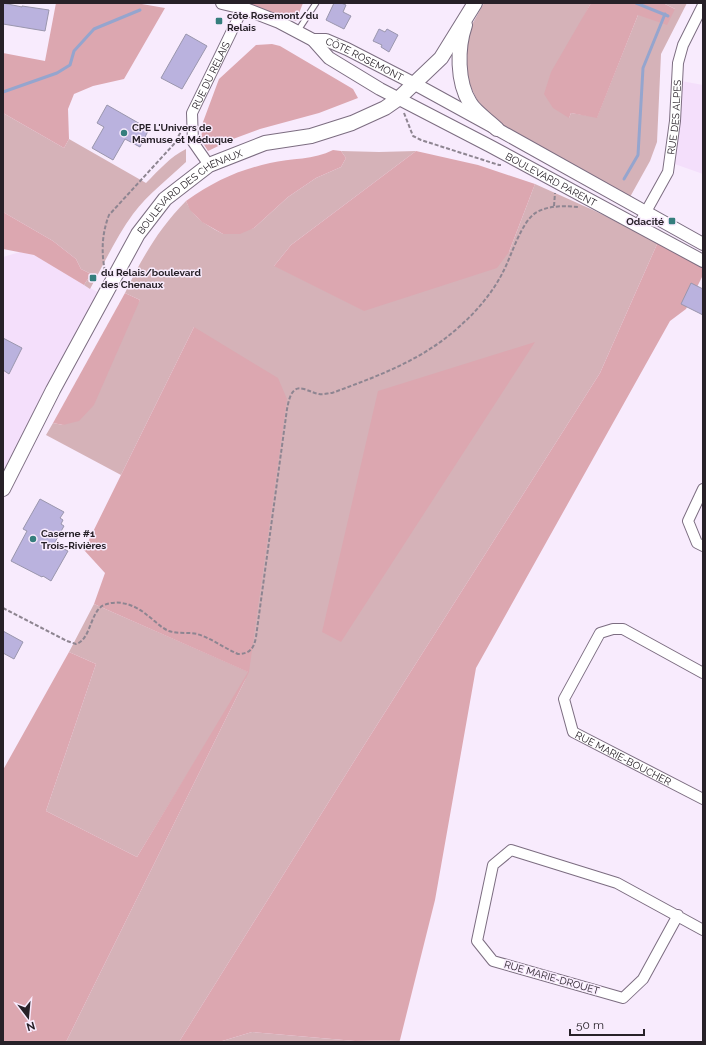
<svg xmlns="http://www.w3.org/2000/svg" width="706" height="1045" font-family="Raleway,sans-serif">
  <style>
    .built { fill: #f4dffb }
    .green { fill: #d5b2b8 }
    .forest { fill: #dca7b0 }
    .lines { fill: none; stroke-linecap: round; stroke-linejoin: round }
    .stream { stroke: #95a5ce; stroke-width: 3 }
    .building { fill: #bab2de; stroke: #9a96ad }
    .service-casing { stroke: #7c6d81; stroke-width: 7 }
    .minor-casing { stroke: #7c6d81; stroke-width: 12 }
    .tertiary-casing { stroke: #7c6d81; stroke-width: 14 }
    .secondary-casing { stroke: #7c6d81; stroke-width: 16 }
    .path { stroke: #8e8591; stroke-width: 2; stroke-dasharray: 4 2; stroke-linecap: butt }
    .service { stroke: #fff; stroke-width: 5 }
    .minor { stroke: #fff; stroke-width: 10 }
    .tertiary { stroke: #fff; stroke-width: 12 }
    .secondary { stroke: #fff; stroke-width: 14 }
    .poi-dot { fill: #357e7d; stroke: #f8ebfd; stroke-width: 1.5 }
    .labels { text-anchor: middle; stroke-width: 3; stroke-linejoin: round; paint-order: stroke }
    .poi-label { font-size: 10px; font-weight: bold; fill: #272128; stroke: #f8ebfd; text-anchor: start }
    .street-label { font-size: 10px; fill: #272128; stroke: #f8ebfd }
  </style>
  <rect width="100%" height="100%" fill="#f8ebfd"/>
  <g class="built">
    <polygon points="681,81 703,85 703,174 669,162"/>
    <polygon points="20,252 34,255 104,296 3,489 3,257"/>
  </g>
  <g class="green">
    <polygon points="484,3 591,3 580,24 569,118 571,113 597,117 638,15 675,9 663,3 687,3 661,54 657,142 650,161 630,197 502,127 477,100 470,85 464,60 470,28"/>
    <path d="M3,113L64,148L69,139L146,183C159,170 170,157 186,149V162C168,179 148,194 133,214C116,237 104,264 90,289L84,285L91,274L81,269L76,259L53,241L3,212Z"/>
    <path d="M341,151L379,152L416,151L291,245L274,266L509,252L535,184L593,210L658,242L600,373L363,747L179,1042H66L246,678L137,857L46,811L96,664L69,652L94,604L249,672L194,327L121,475L46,435L53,423L63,425L140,300L125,293C142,258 159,228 186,201C194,219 207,225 223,234L254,228L288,197L316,178L341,167L346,158Z"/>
    <polygon points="252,1032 355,1041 400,1040 399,1042 219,1042"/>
  </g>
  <g class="forest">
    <polygon points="56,3 136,3 165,8 124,79 93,86 74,94 68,109 69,139 64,148 3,113 3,53 45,61"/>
    <polygon points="246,3 303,3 296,21"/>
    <polygon points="591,3 663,3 675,9 667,25 638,15 597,118 571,113 569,118 553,108 544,94 551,72"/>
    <polygon points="272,44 280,46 353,89 358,98 319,113 260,129 233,139 208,151 201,140 203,122 219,79 256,45"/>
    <path d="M333,150L341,151L346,158L341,167L316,178L288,197L254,228L240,234H223L202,222L190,210L186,201C215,181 236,171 270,163C291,158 314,160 333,150Z"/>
    <polygon points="416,151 478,165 535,184 509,252 497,268 364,311 274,266 291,245"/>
    <polygon points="3,212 53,241 76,259 81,269 91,274 84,285 34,255 3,249"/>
    <polygon points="658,242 703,266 703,275 686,309 670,321 476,668 435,900 400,1040 355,1041 252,1032 219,1042 179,1042 363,747 600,373"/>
    <polygon points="125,293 140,300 94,405 79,421 63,425 53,423"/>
    <polygon points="194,327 278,378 287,399 249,672 66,1042 3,1042 3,770 69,652 96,664 46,811 137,857 248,672 94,604 105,573 84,550"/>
    <polygon points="535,342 341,642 322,632 378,391"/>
  </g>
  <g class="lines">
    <g class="stream">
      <polyline points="636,3 668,16"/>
      <polyline points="3,92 57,73 70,65 74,51 94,29 140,10"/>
      <polyline points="624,179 638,155 643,68 665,14"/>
    </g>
  </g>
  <g class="building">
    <polygon points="3,3 22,7 22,6 49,10 45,31 3,24"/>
    <polygon points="334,3 341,3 346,5 343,12 351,16 344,29 326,20"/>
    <polygon points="379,29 385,32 387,29 398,35 389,52 381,47 382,45 373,41"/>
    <polygon points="186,34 207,46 182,89 161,78"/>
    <polygon points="107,105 149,129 140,147 125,139 113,160 92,148 104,127 97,123"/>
    <polygon points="691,283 703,289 703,315 681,304"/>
    <polygon points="3,338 22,348 9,374 3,370"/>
    <polygon points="40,499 64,512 60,518 63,520 61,524 64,526 54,544 68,551 51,581 43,576 42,577 11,561 27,531 23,529"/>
    <polygon points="3,631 23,642 14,659 3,653"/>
  </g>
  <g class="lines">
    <defs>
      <polyline id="service" points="297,32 316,3"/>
      <g id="minor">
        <path id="s1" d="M209,165L193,142L192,113L243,8"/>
        <path id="s2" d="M638,226L668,172L675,121L678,63L683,45L703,5"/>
        <polyline points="703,489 688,521 697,543 703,546"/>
        <path id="s3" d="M703,673L623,629H613L600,633L564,699L573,732L703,799"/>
        <polyline points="678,915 643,979 623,998 493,961 477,941 493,865 511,850 617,883 703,930"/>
      </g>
      <g id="tertiary">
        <path id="s4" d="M222,3L243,8L279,22L313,40L329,58L380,89L490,146L703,261"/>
        <path id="s5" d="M313,40H326L347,49L415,84L497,129L703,244"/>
      </g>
      <g id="secondary">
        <path d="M465,25C457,48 457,82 470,103C475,112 489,121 497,129"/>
        <path id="s6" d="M3,489L53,390L138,234L165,199L209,165L265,143L311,136L352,123L385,108L398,99L441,58L475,3"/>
      </g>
    </defs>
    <use href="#service" class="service-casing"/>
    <use href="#minor" class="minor-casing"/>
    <use href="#tertiary" class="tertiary-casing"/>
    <use href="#secondary" class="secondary-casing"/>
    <g class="path">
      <polyline points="404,113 413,136 421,140 499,165 501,165"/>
      <polyline points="554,206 555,193"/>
      <path d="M105,271C101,252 102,233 109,215L174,144L182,130"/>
      <path d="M3,608L67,641L76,644C91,640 90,611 104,605C119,599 135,605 147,615C154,620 161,628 169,631C178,634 188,632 197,634C211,638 224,648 238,654C250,654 254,648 256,637L287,409C289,400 291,385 304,389C310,391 314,393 319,394C324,395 328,393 332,393C378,376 423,360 460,326C477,311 493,292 503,272C512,255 521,221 537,212C550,205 565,206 578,207"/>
    </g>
    <use href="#service" class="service"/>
    <use href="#minor" class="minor"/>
    <use href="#tertiary" class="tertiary"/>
    <use href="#secondary" class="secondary"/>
  </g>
  <g class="poi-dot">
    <rect x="215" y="17" width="8" height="8" rx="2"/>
    <circle cx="124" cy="133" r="4"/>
    <rect x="668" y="217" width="8" height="8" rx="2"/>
    <rect x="89" y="274" width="8" height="8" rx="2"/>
    <circle cx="33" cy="539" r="4"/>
  </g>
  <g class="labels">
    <g class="poi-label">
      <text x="227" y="19">côte Rosemont/du<tspan x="227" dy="12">Relais</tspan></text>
      <text x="132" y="131">CPE L'Univers de<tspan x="132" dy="12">Mamuse et Méduque</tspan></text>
      <text x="664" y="225" text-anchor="end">Odacité</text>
      <text x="101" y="276">du Relais/boulevard<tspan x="101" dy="12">des Chenaux</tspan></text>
      <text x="41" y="537">Caserne #1<tspan x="41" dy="12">Trois-Rivières</tspan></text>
    </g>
    <g class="street-label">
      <text dy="4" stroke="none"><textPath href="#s5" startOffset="56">CÔTE ROSEMONT</textPath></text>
      <text dy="4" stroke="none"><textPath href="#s1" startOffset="99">RUE DU RELAIS</textPath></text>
      <text dy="4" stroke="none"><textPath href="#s2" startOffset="117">RUE DES ALPES</textPath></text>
      <text dy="4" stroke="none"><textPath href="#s4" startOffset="376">BOULEVARD PARENT</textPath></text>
      <text dy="4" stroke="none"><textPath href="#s6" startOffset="357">BOULEVARD DES CHENAUX</textPath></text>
      <text dy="4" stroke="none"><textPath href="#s3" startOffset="281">RUE MARIE-BOUCHER</textPath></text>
      <text transform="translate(552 977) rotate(16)" y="4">RUE MARIE-DROUET</text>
    </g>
  </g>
  <rect width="706" height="1045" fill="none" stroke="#272128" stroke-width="8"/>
  <g transform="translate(28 1017) rotate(164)" stroke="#f8ebfd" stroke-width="3" paint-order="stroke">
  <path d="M0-3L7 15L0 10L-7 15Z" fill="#272128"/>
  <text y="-6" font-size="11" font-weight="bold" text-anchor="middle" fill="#272128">N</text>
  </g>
  <path d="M570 1029v6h74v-6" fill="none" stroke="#272128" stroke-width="2"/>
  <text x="576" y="1029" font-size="12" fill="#272128" stroke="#f8ebfd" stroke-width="3" paint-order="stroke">50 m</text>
</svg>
